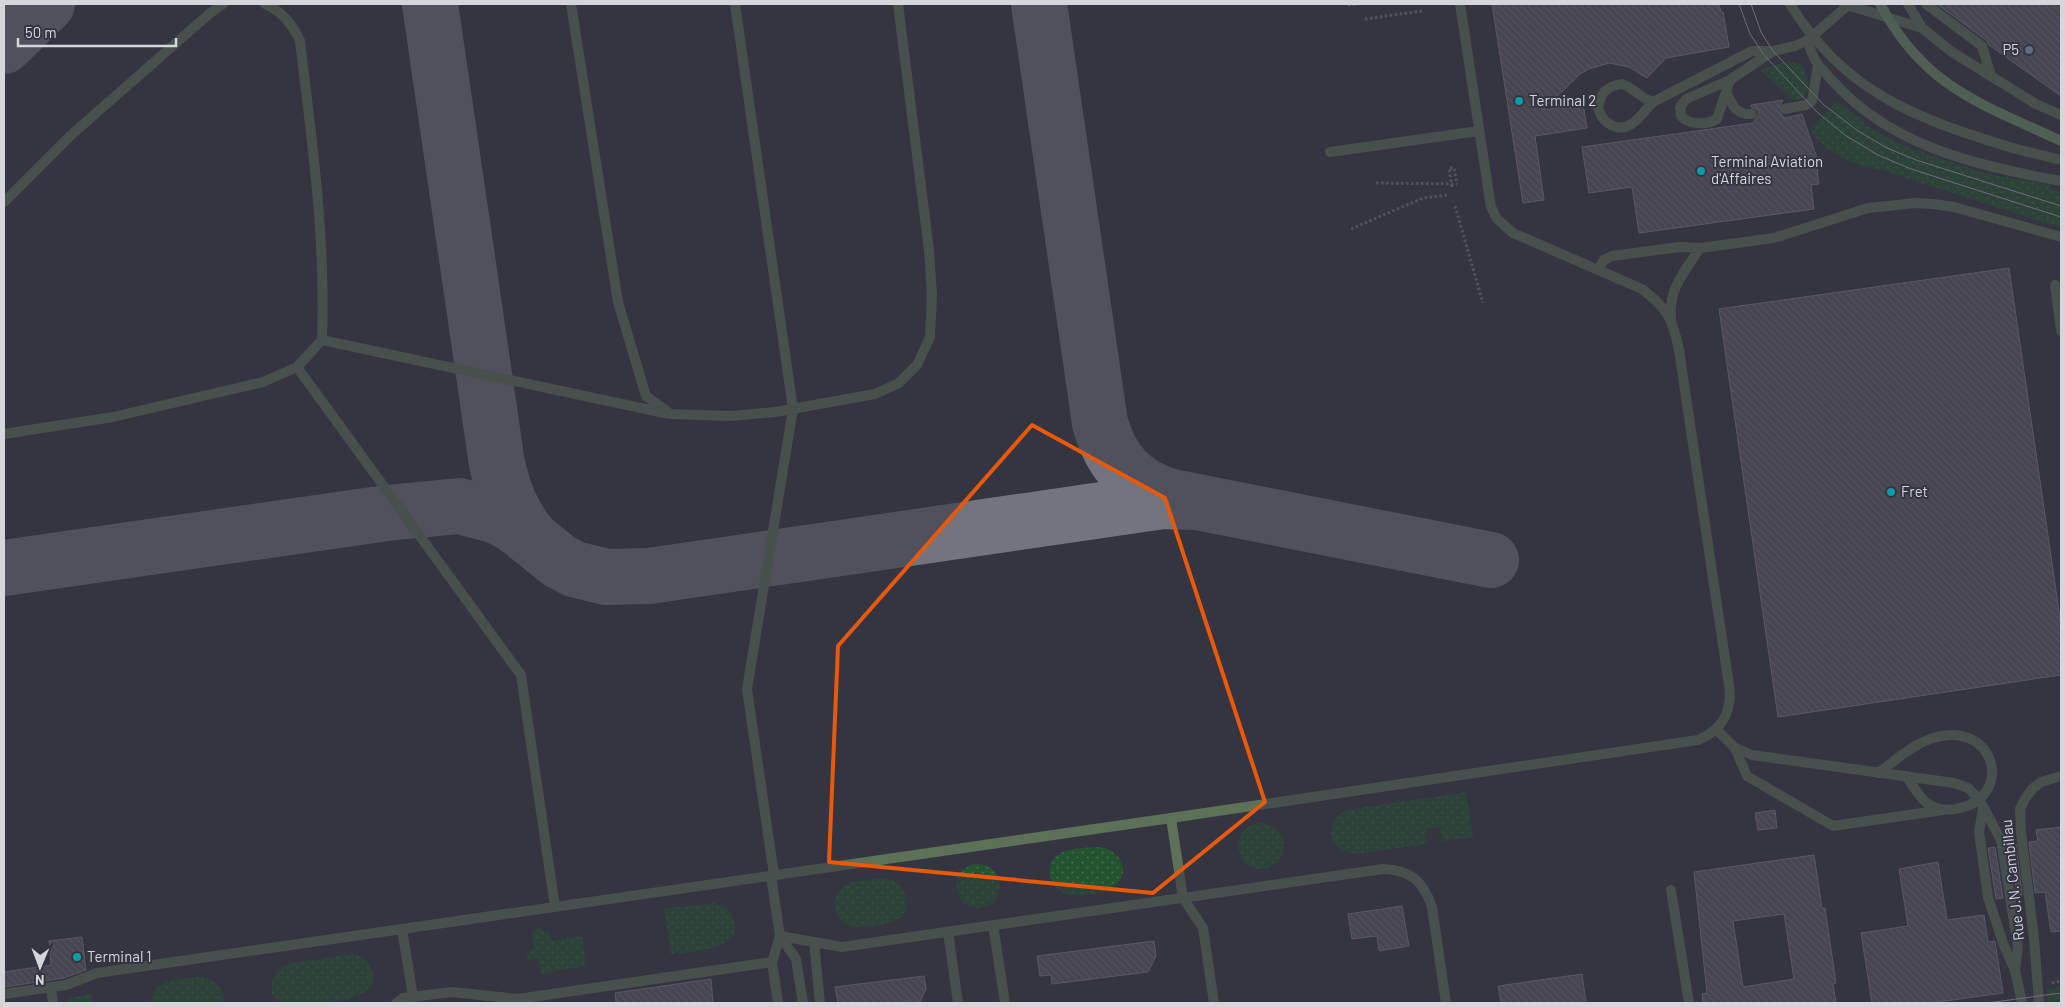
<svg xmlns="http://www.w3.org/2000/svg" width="2065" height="1007" font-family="Barlow,sans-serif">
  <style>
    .grass { fill: url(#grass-dots) }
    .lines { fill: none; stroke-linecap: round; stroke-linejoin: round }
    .taxiway { stroke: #74747e; stroke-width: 56 }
    .building { fill: url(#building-back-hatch); stroke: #88818e; fill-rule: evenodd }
    .path { stroke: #767680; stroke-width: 3; stroke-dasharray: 2.5 2.5; stroke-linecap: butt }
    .service { stroke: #5d7159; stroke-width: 10 }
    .tram { stroke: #b2b2ba; stroke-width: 1 }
    .path-bridge { stroke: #767680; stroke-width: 3; stroke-dasharray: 2.5 2.5; stroke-linecap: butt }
    .service-bridge { stroke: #5d7159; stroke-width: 10 }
    .secondary-bridge { stroke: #72926a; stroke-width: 10 }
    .marked { fill: none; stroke: #e8590c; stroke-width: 4; stroke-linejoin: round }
    .service-dot { fill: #5c6f8a; stroke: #353541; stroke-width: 2 }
    .culture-dot { fill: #0f9aa8; stroke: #353541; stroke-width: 2 }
    .labels { text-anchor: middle; stroke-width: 4; stroke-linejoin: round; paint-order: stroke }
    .poi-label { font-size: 15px; fill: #d5d5dc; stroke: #353541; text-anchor: start }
    .street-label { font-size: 15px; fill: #d5d5dc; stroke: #353541 }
  </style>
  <defs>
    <pattern id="grass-dots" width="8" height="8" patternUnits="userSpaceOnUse" patternTransform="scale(1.25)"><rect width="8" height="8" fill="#24532f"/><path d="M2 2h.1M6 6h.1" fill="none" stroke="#436b4d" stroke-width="1.8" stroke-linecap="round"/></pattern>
    <pattern id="building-back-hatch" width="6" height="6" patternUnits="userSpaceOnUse" patternTransform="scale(1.25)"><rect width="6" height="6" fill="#605a66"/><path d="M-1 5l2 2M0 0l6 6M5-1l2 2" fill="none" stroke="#76717b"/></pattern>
  </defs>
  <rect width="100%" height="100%" fill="#353541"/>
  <g class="grass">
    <path d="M1788,61L1800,64C1810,74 1813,101 1794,100L1760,70Z"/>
    <path d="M1838,102L1874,130L1904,146L1984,173L2050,185L2051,190L2061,192V228L1896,175C1883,168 1868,169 1854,163C1836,156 1821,145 1810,130L1834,103Z"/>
    <path d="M1466,792L1473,837L1442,842L1440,827L1426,828L1428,844L1357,854L1343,851L1332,841C1330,826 1333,817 1347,810Z"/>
    <circle cx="1261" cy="846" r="23"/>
    <path d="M1101,847C1122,851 1133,876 1111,888C1102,894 1080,897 1069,895C1050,891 1042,866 1059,854C1070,847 1089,848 1101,847Z"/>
    <circle cx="978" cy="886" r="22"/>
    <path d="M886,878C902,882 915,900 902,916C894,924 865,929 854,927C834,923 827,898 844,886C854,879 874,880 886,878Z"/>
    <path d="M713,903C722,905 731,909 734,919C743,952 691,951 671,954L664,909Z"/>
    <polygon points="540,927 544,933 550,932 552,941 582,936 586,966 541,974 538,958 528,960 526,951 534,949 532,933"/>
    <path d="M352,954C361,956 369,960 372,970C385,1007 303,1003 281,1003L272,995C270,980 274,971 287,964Z"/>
    <path d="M202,977C216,980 224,988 223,1003H151C154,977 181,979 202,977Z"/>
    <polygon points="2061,987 2061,1003 2048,1003 2047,989"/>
    <polygon points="92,994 93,1003 66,1003 69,998"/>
  </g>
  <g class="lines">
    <g class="taxiway">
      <path d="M430,4L497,464C504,494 512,515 532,539"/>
      <path d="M1039,4L1100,423C1111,462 1132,486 1172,497L1491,560"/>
      <polyline points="4,46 47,4"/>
      <polyline points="4,568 387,513 459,506 494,515 509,522 522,531 559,561 574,569 606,577 649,576 1163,501 1194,502"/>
    </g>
  </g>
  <g class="building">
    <polygon points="1492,4 1719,4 1721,12 1723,12 1729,47 1666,58 1647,78 1629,67 1609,63 1589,69 1580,74 1543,110 1583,104 1587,128 1535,136 1544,200 1523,203"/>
    <polygon points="1937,4 2061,4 2061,96 1989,45 1986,40"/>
    <polygon points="1783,100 1777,110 1785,118 1802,114 1818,161 1817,169 1819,184 1811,185 1814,209 1639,233 1632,187 1589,193 1582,147 1753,123 1759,114 1758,110 1751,107 1751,105"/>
    <polygon points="2009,268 2061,625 2061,675 1778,717 1719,309"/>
    <polygon points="1775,810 1777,828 1758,830 1755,813"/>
    <polygon points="2061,827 2061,931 2051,932 2045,892 2035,893 2029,842 2038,841 2036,830"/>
    <polygon points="2016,844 2022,895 2017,896 2009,845"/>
    <polygon points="1995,847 2003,898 1996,899 1988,848"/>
    <path d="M1814,855L1822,908H1825L1836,983L1833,984L1836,1003H1703L1702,994L1707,993L1694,872ZM1784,914L1794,979L1743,987L1733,921Z"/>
    <polygon points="1938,862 1947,920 1984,915 1988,942 1995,941 2003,993 1931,1003 1872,1003 1861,933 1908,926 1899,869"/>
    <polygon points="1402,906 1409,946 1379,951 1377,936 1352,939 1348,914"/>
    <polygon points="82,937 86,970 64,978 4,987 4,972 51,965 49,941"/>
    <polygon points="1154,941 1156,956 1148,972 1052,984 1051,975 1040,976 1037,956"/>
    <polygon points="1582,974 1586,1003 1501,1003 1498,986"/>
    <polygon points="924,976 926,989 920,1002 838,1003 835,987"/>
    <polygon points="711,979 713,1003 616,1003 615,993"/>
  </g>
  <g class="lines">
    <g class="path">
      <polyline points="1348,5 1357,4"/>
      <polyline points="1365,19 1422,11"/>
      <polyline points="1376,183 1457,184"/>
      <polyline points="1455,206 1483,303"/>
      <polyline points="1351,229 1423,198 1448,195"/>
      <polyline points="2052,983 2061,981"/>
    </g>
    <g class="service">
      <polyline points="571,4 618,302 646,396 667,411"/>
      <polyline points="735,4 793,409 747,689 774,875"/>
      <polyline points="1844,4 1922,28"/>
      <polyline points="1908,4 1922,28 1952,52 2036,104 2061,115"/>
      <polyline points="1926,4 1982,46 1991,76"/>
      <path d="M1808,40C1811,57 1819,67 1831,79C1889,146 1977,166 2061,181"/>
      <path d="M1730,80L1717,119C1708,125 1688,125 1681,116L1680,107L1686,99L1730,80L1773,51L1795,46L1808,40L1847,6"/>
      <path d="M1622,84C1634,88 1640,98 1653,102C1646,109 1640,118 1633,123C1618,134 1602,123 1598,108C1600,93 1607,86 1622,84Z"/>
      <path d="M1726,92C1732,105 1736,115 1752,114"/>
      <polyline points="1653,102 1752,51 1772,51"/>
      <polyline points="1784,109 1806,105 1812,101 1818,65"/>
      <polyline points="2016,149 2061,160"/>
      <polyline points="1330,152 1479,131"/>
      <polyline points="4,202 70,136 209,14 223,4"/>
      <polyline points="1700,248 1774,238 1868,208 1916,203 1933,204 1954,207 2061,237"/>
      <path d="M1598,269L1604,260L1612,256L1680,247L1700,248C1685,271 1668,289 1671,318"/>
      <polyline points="2055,285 2061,331"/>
      <polyline points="322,340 669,414 731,416 775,412 875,394 899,383 917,365 930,337 932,295 929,250 898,4"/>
      <polyline points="297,367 521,675 555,907"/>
      <path d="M4,434L113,417L263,382L297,367L322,340C326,240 312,141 300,41C292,24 283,12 265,4"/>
      <polyline points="1717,730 1735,748 1752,755 1954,783 1968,788 1979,799 2001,840 2018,947 2015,970 2004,946 1988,897 1979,832 1983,808"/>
      <polyline points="1735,748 1747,776 1833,826 1943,810"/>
      <path d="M1878,773C1895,761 1913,744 1933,738C1996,719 2014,796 1960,808C1949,811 1937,810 1927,803C1918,796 1913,785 1906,776"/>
      <polyline points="1171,818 1183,898 1203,928 1214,1003"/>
      <polyline points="771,876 780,936 772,962 778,1003"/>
      <polyline points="1671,890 1689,1003"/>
      <polyline points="993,925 1005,1003"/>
      <polyline points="402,929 413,997"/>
      <polyline points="948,932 958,1003"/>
      <path d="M780,936L842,947L1383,869C1411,870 1423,881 1432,907L1446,1003"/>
      <polyline points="780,936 796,959 803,1003"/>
      <polyline points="814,942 820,1003"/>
      <polyline points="2015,970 2022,1003"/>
      <polyline points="51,987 53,1003"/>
      <path d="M4,994L66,985L97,973L1171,818L1698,740C1720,731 1730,716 1730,692L1679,350C1673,319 1667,308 1642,289L1513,233L1497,219L1491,207L1460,4"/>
      <polyline points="396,1003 403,998 452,992 518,999 772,962"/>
      <polyline points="2039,1003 2034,938 2021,832 2020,809 2025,799 2032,789 2041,782 2061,776"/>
    </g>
    <g class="tram">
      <polyline points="1739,4 1750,34 1765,56 1817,112 1845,135 1878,155 1911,169 2061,217"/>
      <polyline points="1751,4 1761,32 1773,51 1824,105 1858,131 1887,148 1916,160 2061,206"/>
      <polyline points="1987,1003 2061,993"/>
      <polyline points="2059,1003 2061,1003"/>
    </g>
    <polyline class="path-bridge" points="1452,187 1449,168 1454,168 1457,184"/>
    <path class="service-bridge" d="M1790,4C1845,94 1920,120 2016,149"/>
    <path class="secondary-bridge" d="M1880,4C1925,88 1980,103 2061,141"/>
  </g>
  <path d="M0 0H2065V1007H0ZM1032,425L1165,498L1265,802L1153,893L829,862L838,646Z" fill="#353541" fill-opacity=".55" fill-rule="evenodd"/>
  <path class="marked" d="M1032,425L1165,498L1265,802L1153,893L829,862L838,646Z"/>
  <circle class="service-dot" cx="2029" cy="50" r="5"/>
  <g class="culture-dot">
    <circle cx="1519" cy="101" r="5"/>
    <circle cx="1701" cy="171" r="5"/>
    <circle cx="1891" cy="492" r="5"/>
    <circle cx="77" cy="957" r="5"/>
  </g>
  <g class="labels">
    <g class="poi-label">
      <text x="2019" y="55" text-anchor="end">P5</text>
      <text x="1529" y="106">Terminal 2</text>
      <text x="1711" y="167">Terminal Aviation<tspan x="1711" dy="17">d'Affaires</tspan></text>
      <text x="1901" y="497">Fret</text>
      <text x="87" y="962">Terminal 1</text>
    </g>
    <g class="street-label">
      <text transform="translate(2013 880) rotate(-96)" y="5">Rue J.N. Cambillau</text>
    </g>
  </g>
  <rect width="2065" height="1007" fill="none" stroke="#d5d5dc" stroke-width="10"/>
  <g transform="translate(40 967) rotate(181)" stroke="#353541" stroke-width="4" paint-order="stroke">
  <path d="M0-4L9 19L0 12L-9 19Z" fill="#d5d5dc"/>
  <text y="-8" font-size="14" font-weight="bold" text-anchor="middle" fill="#d5d5dc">N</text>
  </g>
  <path d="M18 38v8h158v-8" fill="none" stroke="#d5d5dc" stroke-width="2.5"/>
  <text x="25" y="38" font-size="15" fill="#d5d5dc" stroke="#353541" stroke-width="4" paint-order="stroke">50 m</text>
</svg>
